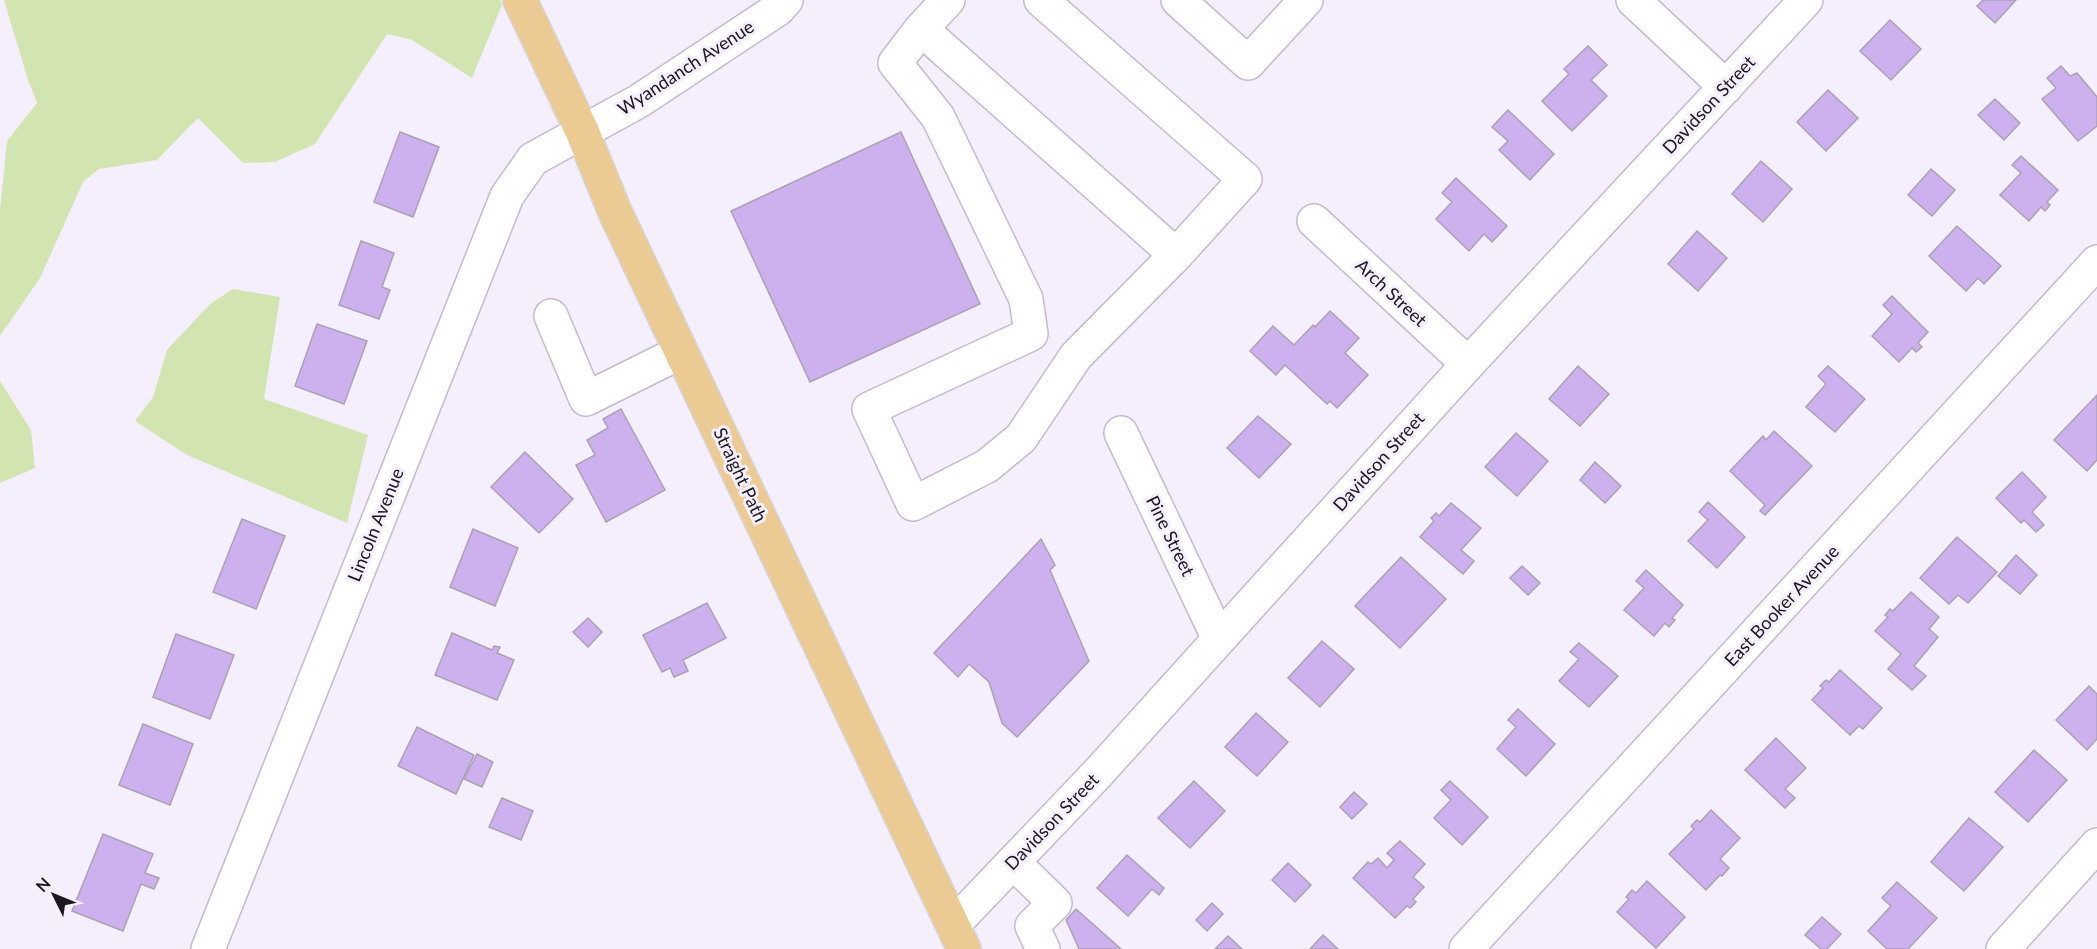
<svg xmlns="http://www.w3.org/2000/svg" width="2097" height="949" font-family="Lato,sans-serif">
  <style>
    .green { fill: #d2e5b0 }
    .building { fill: #cdb0ee; stroke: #aaa2b4; stroke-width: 1.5 }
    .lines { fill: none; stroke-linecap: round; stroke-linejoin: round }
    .minor-casing { stroke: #c3bbcd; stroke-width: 36 }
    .major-casing { stroke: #d6d5d6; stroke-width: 36 }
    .minor { stroke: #fff; stroke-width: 33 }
    .major { stroke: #ecca94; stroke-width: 33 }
    .labels { text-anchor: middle; stroke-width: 6; stroke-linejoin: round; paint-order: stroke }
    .street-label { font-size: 18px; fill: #1a171d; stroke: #f5eefd }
  </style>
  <rect width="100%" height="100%" fill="#f5eefd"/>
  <g class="green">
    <polygon points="4,0 500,0 502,5 472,78 412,40 387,34 315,144 275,162 243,163 198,118 157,160 99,169 83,182 40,278 0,336 0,211 7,141 37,103 28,80"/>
    <polygon points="233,289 280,297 264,399 368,435 347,523 187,455 135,421 153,397 167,350 210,304"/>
    <polygon points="0,381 31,430 35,468 0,483"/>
  </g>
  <g class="building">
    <polygon points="1983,0 2016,0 1995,23 1977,6"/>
    <polygon points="1890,20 1921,49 1891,80 1860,51"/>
    <polygon points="1588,46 1607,65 1591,80 1607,96 1572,131 1542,101 1569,74 1564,69"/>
    <polygon points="2061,66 2070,76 2077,73 2097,97 2097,126 2078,141 2042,99 2056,88 2047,78"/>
    <polygon points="1828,90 1858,118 1826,151 1797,122"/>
    <polygon points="1995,99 2020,123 2004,140 1978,115"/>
    <polygon points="1508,110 1554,154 1530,180 1499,150 1508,141 1492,127"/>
    <polygon points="400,132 439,147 413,217 374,202"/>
    <polygon points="901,132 980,304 810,382 731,211"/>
    <polygon points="2021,156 2058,190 2047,202 2050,205 2045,211 2041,207 2029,221 2000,195 2021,173 2012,165"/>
    <polygon points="1761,161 1792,189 1763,222 1732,194"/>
    <polygon points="1931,169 1955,190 1932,216 1908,195"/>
    <polygon points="1456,178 1507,226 1492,242 1484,234 1469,251 1436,219 1452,202 1442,193"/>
    <polygon points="1957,226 2001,266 1984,284 1978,278 1966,291 1929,256"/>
    <polygon points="1697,231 1727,258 1698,291 1668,264"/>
    <polygon points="361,241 394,253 382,287 390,290 379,319 339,305"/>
    <polygon points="1892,296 1928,332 1918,343 1922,347 1916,352 1912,348 1899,362 1872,336 1892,314 1883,305"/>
    <polygon points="1330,311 1359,338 1345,353 1368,375 1337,408 1330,401 1327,404 1285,365 1276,375 1250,351 1273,326 1294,345 1313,325 1315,327"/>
    <polygon points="317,324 367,341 344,404 295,386"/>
    <polygon points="1578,366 1609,394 1580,426 1549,399"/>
    <polygon points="1828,366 1865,399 1835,432 1806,407 1826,384 1818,376"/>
    <polygon points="2097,395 2097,460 2087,471 2054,440"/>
    <polygon points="621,409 665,490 606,522 576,465 595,455 587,440 608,428 603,419"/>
    <polygon points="1258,416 1291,444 1259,478 1227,448"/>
    <polygon points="1774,431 1812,466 1765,515 1760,511 1765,505 1730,471 1763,436 1766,440"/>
    <polygon points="1516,433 1548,461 1517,496 1485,467"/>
    <polygon points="525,452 573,499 539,533 491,487"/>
    <polygon points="1595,462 1621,486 1605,503 1580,480"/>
    <polygon points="2022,472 2046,497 2032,512 2044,525 2036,532 2024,520 2021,523 1996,498"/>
    <polygon points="1708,502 1745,537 1717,568 1688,541 1708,520 1699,512"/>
    <polygon points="1451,503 1481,528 1461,550 1474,561 1463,574 1420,537 1434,521 1431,518 1436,513 1439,516"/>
    <polygon points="242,519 285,536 256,609 213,592"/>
    <polygon points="473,529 518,548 495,606 450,587"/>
    <polygon points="1957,537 1997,572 1968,603 1958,595 1949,604 1920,578"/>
    <polygon points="1041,539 1055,565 1050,570 1089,661 1017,737 1002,723 989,682 969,664 958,677 934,653"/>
    <polygon points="2016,555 2037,575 2020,594 1998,576"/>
    <polygon points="1401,557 1446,599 1400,648 1355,606"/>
    <polygon points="1522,566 1540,583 1528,595 1510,578"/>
    <polygon points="1646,570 1683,605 1672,618 1675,620 1669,627 1665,623 1654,636 1624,610 1644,588 1636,581"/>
    <polygon points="1911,592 1939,617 1929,629 1938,637 1914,666 1926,676 1912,690 1888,669 1901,654 1875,631 1888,617 1885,615 1890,609 1893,611"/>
    <polygon points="707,603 726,638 683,660 688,671 674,677 670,668 662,672 643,635"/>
    <polygon points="588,618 602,632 588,647 573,632"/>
    <polygon points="452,633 492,650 494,646 500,647 497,653 514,660 497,700 435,675"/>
    <polygon points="176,634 234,655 210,719 153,697"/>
    <polygon points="1322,641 1354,669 1320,707 1288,678"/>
    <polygon points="1579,643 1618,676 1589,707 1559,681 1579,659 1570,652"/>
    <polygon points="1840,670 1882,708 1863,729 1859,726 1850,735 1812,700 1823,688 1820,686 1826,680 1829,682"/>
    <polygon points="2089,686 2097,694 2097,739 2087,750 2056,720"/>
    <polygon points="1518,709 1555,744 1526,776 1497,749 1516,727 1508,720"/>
    <polygon points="1256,713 1288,742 1257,776 1225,747"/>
    <polygon points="143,724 193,744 170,805 119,785"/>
    <polygon points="417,727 474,755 456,794 398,766"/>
    <polygon points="1776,738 1806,768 1785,789 1795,798 1785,808 1745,770"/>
    <polygon points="2034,750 2067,780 2028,822 1995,792"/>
    <polygon points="477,754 493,762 482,787 464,779"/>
    <polygon points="1194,781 1225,811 1190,848 1158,818"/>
    <polygon points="1450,781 1488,817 1462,845 1434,818 1451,800 1441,790"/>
    <polygon points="1354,792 1367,804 1352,819 1340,807"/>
    <polygon points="502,798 533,811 521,840 489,827"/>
    <polygon points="1711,810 1740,838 1720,859 1729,868 1722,876 1720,875 1706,890 1669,854 1694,829 1691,826 1697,820 1700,822"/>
    <polygon points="1969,818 2003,847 1964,891 1931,862"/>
    <polygon points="103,834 153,854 145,873 159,878 154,889 141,884 123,931 72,911"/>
    <polygon points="1400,841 1425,864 1413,877 1424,887 1413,899 1416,902 1410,908 1407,906 1395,918 1353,878 1368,862 1371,864 1378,858 1387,868 1394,860 1387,853"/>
    <polygon points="1127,855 1164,888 1159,895 1152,889 1128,916 1097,888"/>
    <polygon points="1288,863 1311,885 1295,902 1272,880"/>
    <polygon points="1647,881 1685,917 1656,948 1617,912 1629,899 1626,897 1632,890 1636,893"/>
    <polygon points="1897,882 1937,918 1908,949 1887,949 1868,931 1891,906 1882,898"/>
    <polygon points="1212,903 1223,914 1207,931 1196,920"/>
    <polygon points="1076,909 1121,949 1079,949 1066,920"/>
    <polygon points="1822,917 1841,934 1827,949 1821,949 1805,935"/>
    <polygon points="1323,935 1338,949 1310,949"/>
    <polygon points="1228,936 1242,949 1215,949"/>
  </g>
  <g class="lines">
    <defs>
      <g id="minor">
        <polyline points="948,0 921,29 1176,255 1245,179 1041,0"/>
        <polyline points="1178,0 1248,63 1306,0"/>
        <polyline points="1633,0 1726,87"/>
        <polyline points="921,29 895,63 938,117 1026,299 1031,334 869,409 913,504 987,466 1021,438 1076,356 1176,255"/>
        <polyline points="1314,221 1468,364"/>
        <polyline points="551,316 586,399 681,352"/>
        <polyline points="1121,433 1219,639"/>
        <polyline points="1013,862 1055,903 1032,926 1043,949"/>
        <polyline points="953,925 1098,773 1468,364 1806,0"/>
        <polyline points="208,949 507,196 533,159 639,101 778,9 786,0"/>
        <polyline points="1466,949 2097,262"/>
        <polyline points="2003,949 2097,845"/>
      </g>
      <polyline id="major" points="520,0 582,131 615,212 964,949"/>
    </defs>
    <use href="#minor" class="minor-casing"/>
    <use href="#major" class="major-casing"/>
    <use href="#minor" class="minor"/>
    <use href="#major" class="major"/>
  </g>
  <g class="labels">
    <g class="street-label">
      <text transform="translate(686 68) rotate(-33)" y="6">Wyandanch Avenue</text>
      <text transform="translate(1709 105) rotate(-47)" y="6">Davidson Street</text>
      <text transform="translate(1391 293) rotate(43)" y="6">Arch Street</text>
      <text transform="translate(1379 462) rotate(-48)" y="6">Davidson Street</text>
      <text transform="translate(740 475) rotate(65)" y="6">Straight Path</text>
      <text transform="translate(376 525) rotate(-68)" y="6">Lincoln Avenue</text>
      <text transform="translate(1170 536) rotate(64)" y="6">Pine Street</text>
      <text transform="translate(1782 606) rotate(-47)" y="6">East Booker Avenue</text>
      <text transform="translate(1052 822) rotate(-46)" y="6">Davidson Street</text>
    </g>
  </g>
  <g transform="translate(54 895) rotate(313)" stroke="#f5eefd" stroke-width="4.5" paint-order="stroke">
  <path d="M0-4.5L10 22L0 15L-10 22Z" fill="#1a171d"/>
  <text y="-9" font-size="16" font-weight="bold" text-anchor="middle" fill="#1a171d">N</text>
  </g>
</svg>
